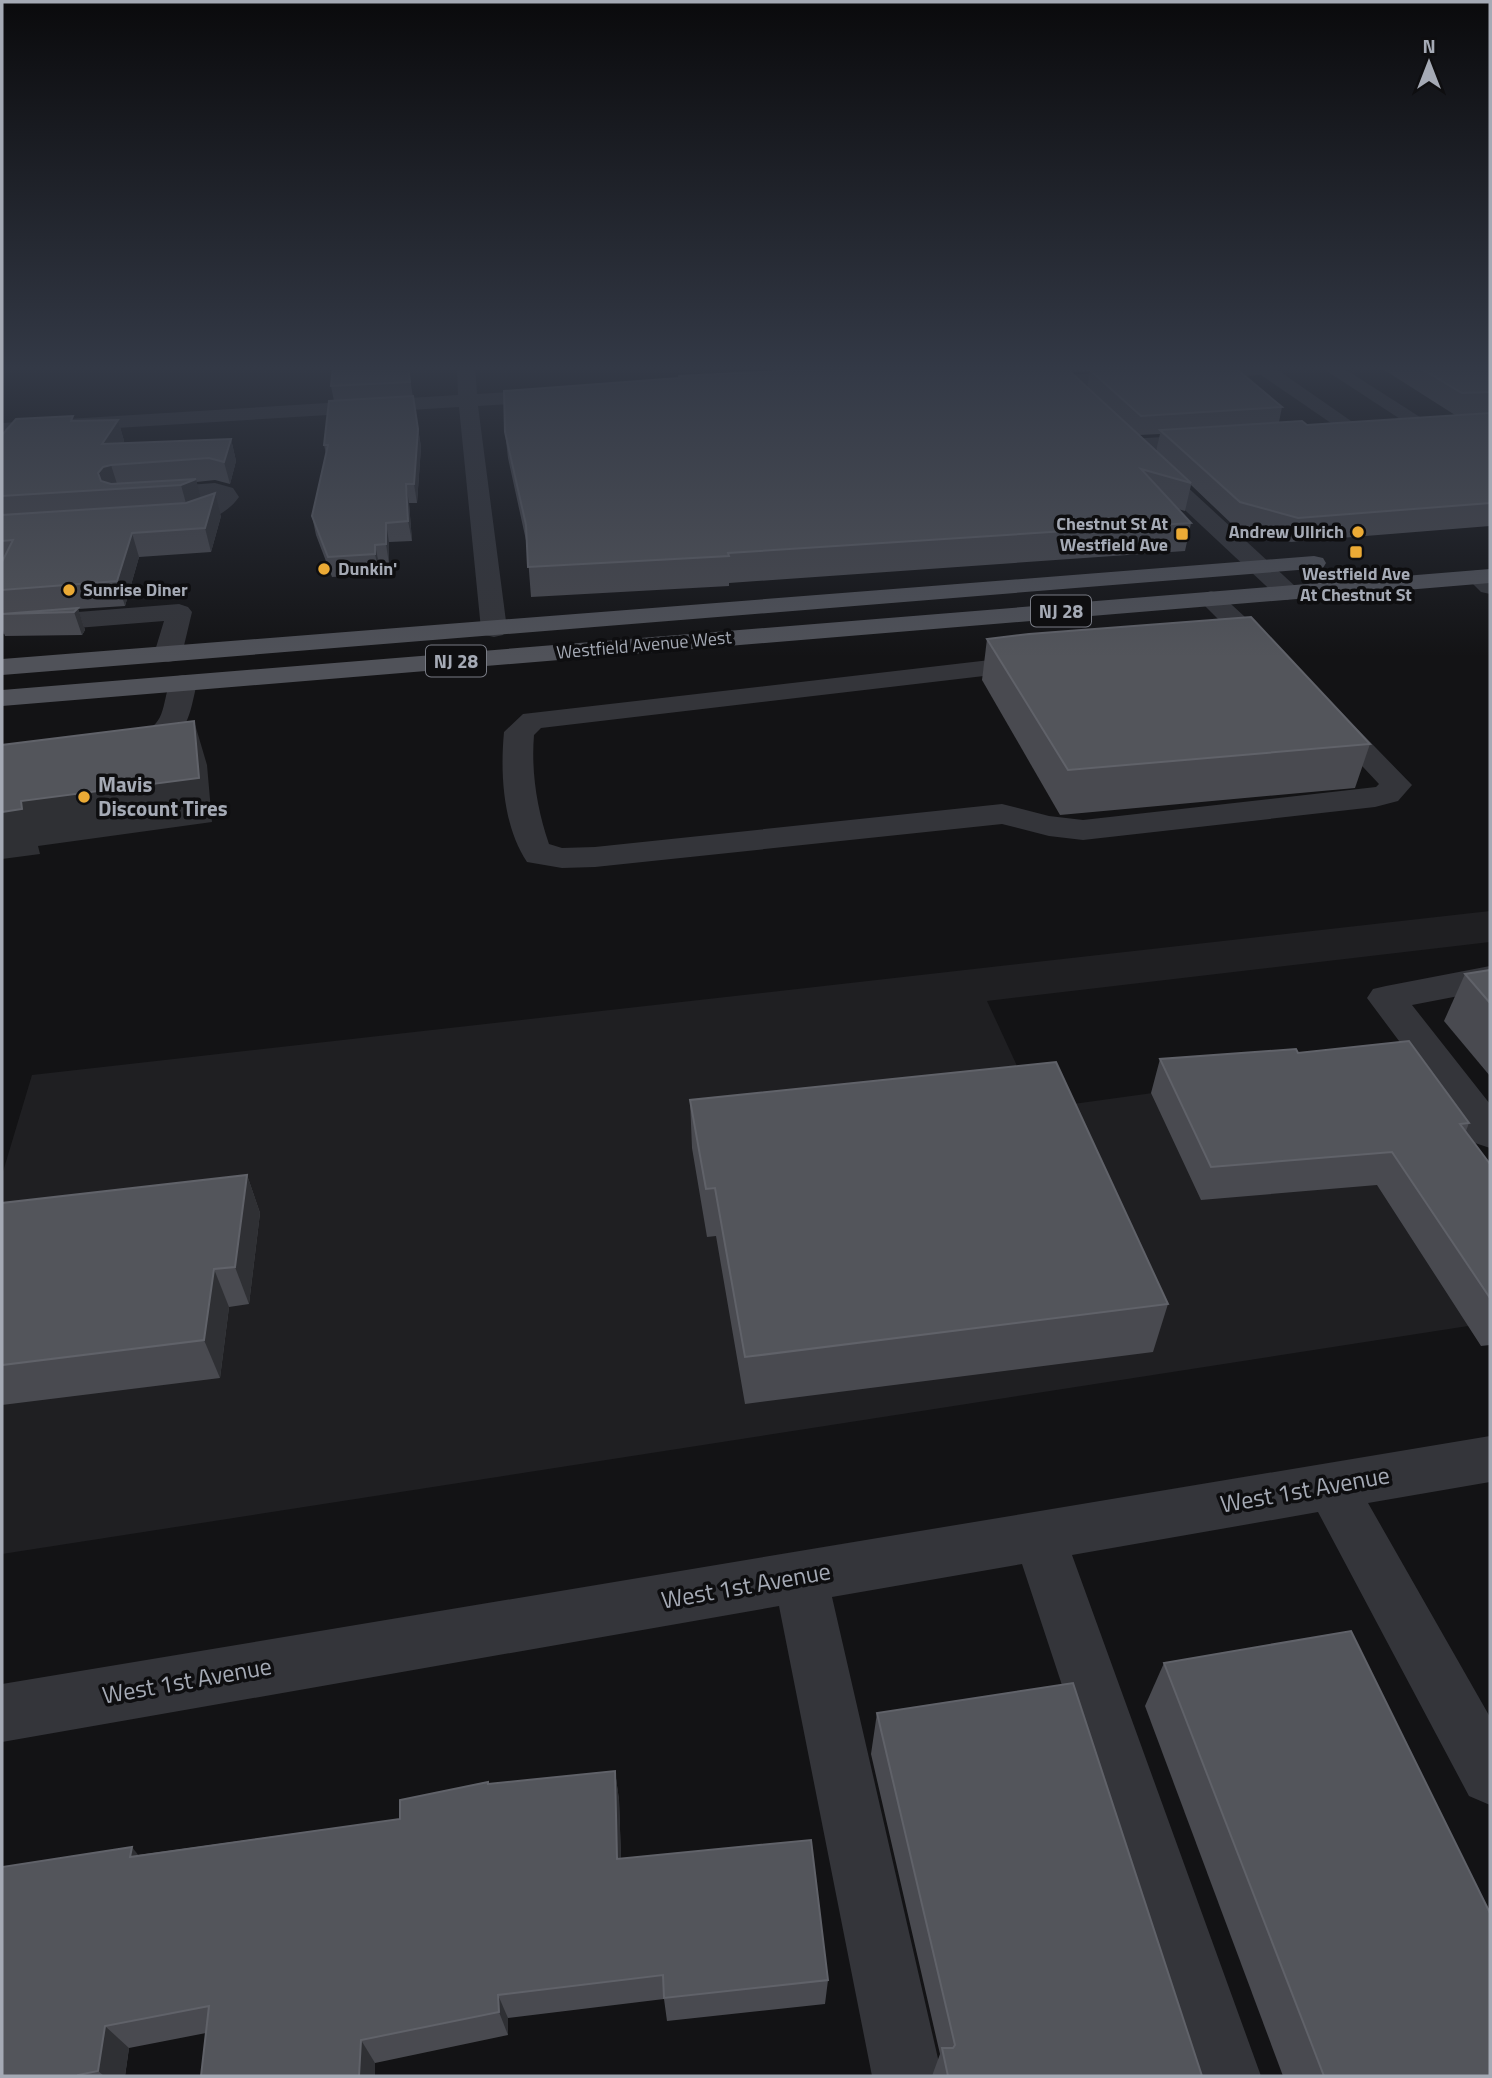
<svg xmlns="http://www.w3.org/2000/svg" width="1492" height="2078" font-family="'Titillium Web',sans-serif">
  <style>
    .built { fill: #1f1f22 }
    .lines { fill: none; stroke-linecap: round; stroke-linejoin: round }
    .minor { fill: #34353a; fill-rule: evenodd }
    .major { fill: #505259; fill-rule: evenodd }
    .wall { fill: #494a50; fill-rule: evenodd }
    .shaded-wall { fill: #2f3034 }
    .building { fill: #53555b; stroke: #606269; stroke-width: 2 }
    .poi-dot { fill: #ebaa35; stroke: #0e0e10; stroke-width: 2.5 }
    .labels { text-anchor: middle; stroke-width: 7; stroke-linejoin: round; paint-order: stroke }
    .far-poi-label { font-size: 18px; font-weight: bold; fill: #a5aab5; stroke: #0e0e10; text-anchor: end }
    .far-street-label { font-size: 18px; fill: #a5aab5; stroke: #0e0e10 }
    .shield { fill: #0e0e10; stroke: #787b84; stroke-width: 2 }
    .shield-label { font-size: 19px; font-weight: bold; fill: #a5aab5 }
    .poi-label { font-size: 21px; font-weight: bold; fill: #a5aab5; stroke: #0e0e10; text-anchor: start }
    .near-street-label { font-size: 24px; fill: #a5aab5; stroke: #0e0e10 }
  </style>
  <rect width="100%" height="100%" fill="#131315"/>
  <polygon class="built" points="1490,911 1490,942 987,1001 1037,1109 1311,1071 1481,1324 2,1554 2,1175 32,1075"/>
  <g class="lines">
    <g class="minor">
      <polygon points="457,366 475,366 477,394 556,389 566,395 556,401 478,406 507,629 503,635 494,637 485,635 481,629 459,407 2,435 2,423 458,395"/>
      <polygon points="1226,366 1272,366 1364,430 1361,434 1347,434 1261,375 1065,387 1056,381 1065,375"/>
      <polygon points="1319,366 1340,366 1434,426 1431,430 1417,430"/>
      <polygon points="1211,434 1218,436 1221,440 1218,444 1130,451 1123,449 1120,445 1123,441 1130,439"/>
      <polygon points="1150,459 1158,460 1296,587 1300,592 1296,597 1287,600 1278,597 1142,470 1139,465 1142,460"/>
      <path d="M215,483L233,488L239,497C223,520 187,531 160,524L157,519L160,514L196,509L216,497L147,502L139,500L136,495L139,490L147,488Z"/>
      <polygon points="1478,570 1490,575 1490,594 1481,592 1466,577 1469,572"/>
      <polygon points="1211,591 1220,594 1257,628 1261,634 1257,640 1219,650 1210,648 1206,642 1210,636 1230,631 1198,599 1202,594"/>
      <polygon points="179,604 188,607 192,612 182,654 178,660 168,662 158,660 154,654 164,621 2,634 2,618"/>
      <path d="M1034,655L1044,657L1048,663L1044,669L541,728L534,735C531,772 537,809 549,844L562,848L595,847L1002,804L1049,816L1083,820L1376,787L1379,784L1316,717L1320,711L1330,708L1340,711L1412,785L1398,801L1375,807L1083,840L1049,836L1002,824L595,867L562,868L527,862C503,826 500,774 504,732L523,714Z"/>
      <path d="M183,675L193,677L197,683C189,716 189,737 152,747C140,750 130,751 119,748L114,742L119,736C127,734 138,733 146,730C168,722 162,693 173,677Z"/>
      <polygon points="1490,966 1490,990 1412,1005 1490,1104 1490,1148 1475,1143 1367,998 1373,989 1386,986"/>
      <polygon points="1490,1436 1490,1482 1368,1503 1490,1717 1490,1805 1469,1796 1318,1512 1072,1555 1261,2076 1191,2076 1022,1564 832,1597 942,2076 872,2076 779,1606 2,1742 2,1684"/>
    </g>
    <g class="major">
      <polygon points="1314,556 1323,558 1326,563 1323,568 2,675 2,659"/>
      <polygon points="1490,569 1490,583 2,706 2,690"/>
    </g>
  </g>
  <g class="wall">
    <polygon points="408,366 421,447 417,503 409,503 412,541 389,542 389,564 379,564 379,574 332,577 316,535 312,516 326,454 324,445 334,401 331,386"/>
    <path d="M844,366H1233L1282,407L1279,422L1307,425L1486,414V413L1455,415L1378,366H1490V526L1291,542L1234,526L1191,485L1185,511L1178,509L1191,523L1185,551L729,583V586L531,597L527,545L508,458L505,432L846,368ZM1090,371L1087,388L1071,372ZM1160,434L1156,451L1139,435Z"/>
    <polygon points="118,420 124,441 123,443 231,439 236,461 230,484 215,480 196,482 201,498 221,516 211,552 139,557 125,606 78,609 85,630 82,635 5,636 2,627 2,435 75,421"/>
    <polygon points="987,639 1370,744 1355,788 1060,815 982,680"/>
    <polygon points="1490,970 1490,1076 1444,1021 1465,974"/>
    <polygon points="1298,1053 1469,1123 1466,1131 1490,1164 1490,1345 1481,1346 1377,1185 1201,1200 1151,1093 1160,1059"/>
    <polygon points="690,1100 1168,1304 1153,1352 745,1404 716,1236 707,1237 692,1148"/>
    <polygon points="247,1175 260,1213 249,1304 229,1307 220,1378 2,1405 2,1203"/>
    <polygon points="1164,1663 1490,2076 1283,2076 1145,1706"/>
    <polygon points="877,1713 1202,2076 932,2076 940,2054 871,1754"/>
    <polygon points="615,1771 619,1800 621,1859 828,1980 825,2004 667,2021 664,1999 508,2018 508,2035 375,2063 375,2076 201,2076 206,2033 129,2048 125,2076 2,2076 138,1855 400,1819 489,1784"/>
  </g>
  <g class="shaded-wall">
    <polygon points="118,420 124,441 108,466 111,465 118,487 103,489 98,473 102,444"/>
    <polygon points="418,429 421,447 417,503 414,484"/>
    <polygon points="231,439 236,461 230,484 224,462"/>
    <polygon points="196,479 202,502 187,507 181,485"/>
    <polygon points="406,484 409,503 412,541 408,521"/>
    <polygon points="215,493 221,516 211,552 205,528"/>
    <polygon points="386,523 389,542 389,564 386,544"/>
    <polygon points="132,533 139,557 125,606 117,581"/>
    <polygon points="375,545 379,564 379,574 375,554"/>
    <polygon points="78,608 85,630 82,635 74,612"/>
    <polygon points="194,721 207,765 212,822 38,846 40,854 2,859 2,812 21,801"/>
    <polygon points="247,1175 260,1213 249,1304 235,1267"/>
    <polygon points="214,1269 229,1307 220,1378 204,1340"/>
    <polygon points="615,1771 619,1800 622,1886 617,1859"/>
    <polygon points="132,1847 153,1874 130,1857"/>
    <polygon points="498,1995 508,2018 508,2035 499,2012"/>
    <polygon points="105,2026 129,2048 125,2076 104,2076 98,2071"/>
    <polygon points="361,2040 375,2063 375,2076 359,2076"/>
  </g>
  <g class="building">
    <polygon points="333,366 408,366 410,382 331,386"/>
    <polygon points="861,366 1064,366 1191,483 1141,469 1191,523 728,553 729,556 528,567 526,525 505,432 504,391 679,378 679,376 862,367"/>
    <polygon points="1165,366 1233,366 1282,407 1141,416 1090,370"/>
    <polygon points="1417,366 1490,366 1490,392 1462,393"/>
    <polygon points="413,396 418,429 414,484 406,484 408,521 386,523 386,544 375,545 375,554 328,557 312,516 328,445 324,445 329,401"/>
    <polygon points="1490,413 1490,503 1298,518 1240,502 1160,430 1302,421 1307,425"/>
    <polygon points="73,416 71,421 118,420 102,444 231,439 224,462 209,458 111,465 103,467 98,473 101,481 111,484 196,479 181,485 2,496 2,435 16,419"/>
    <polygon points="215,493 205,528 132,533 117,581 2,590 2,562 13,540 2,541 2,515 186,503"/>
    <polygon points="78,608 74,612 2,614"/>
    <polygon points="1251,617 1370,744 1068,770 987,639 1029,634"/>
    <polygon points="194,721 199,778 21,801 22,809 2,812 2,745"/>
    <polygon points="1490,970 1490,1003 1465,974"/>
    <polygon points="1409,1041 1469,1123 1460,1124 1490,1164 1490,1298 1392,1152 1211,1167 1160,1059 1296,1049 1298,1053"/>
    <polygon points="1056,1062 1168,1304 745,1357 715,1188 706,1189 690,1100"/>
    <polygon points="247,1175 235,1267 214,1269 204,1340 2,1365 2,1203"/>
    <polygon points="1351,1631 1490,1913 1490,2076 1324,2076 1164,1663"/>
    <polygon points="1073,1683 1202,2076 948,2076 942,2048 953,2048 955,2045 877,1713"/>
    <polygon points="615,1771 617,1859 811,1840 828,1980 664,1998 663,1975 498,1995 499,2012 361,2040 359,2076 201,2076 209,2006 105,2026 98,2071 78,2075 78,2076 2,2076 2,1867 132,1847 130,1857 400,1819 400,1800 488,1782 488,1784"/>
  </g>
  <linearGradient id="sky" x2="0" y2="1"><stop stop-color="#0a0a0c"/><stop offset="0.56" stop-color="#333946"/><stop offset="1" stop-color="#333946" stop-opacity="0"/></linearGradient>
  <rect width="1492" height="657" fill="url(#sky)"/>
  <g class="poi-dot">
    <circle cx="1358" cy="532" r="7"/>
    <rect x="1175" y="527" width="14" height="14" rx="3.5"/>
    <rect x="1349" y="545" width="14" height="14" rx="3.5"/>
    <circle cx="324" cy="569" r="7"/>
    <circle cx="69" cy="590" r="7"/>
    <circle cx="84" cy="797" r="7"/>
  </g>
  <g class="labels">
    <g class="far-poi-label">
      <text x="1168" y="530">Chestnut St At<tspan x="1168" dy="21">Westfield Ave</tspan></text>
      <text x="1344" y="538">Andrew Ullrich</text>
      <text x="338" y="575" text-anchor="start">Dunkin'</text>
      <text x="1356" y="580" text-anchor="middle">Westfield Ave<tspan x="1356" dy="21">At Chestnut St</tspan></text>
      <text x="83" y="596" text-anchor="start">Sunrise Diner</text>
    </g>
    <g class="far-street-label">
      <text transform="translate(644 645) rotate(-5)" y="6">Westfield Avenue West</text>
    </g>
    <g class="shield">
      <rect x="1031" y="595.5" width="60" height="31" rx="5"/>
      <rect x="426" y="645.5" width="60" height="31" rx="5"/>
    </g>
    <g class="shield-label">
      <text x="1061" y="618">NJ 28</text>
      <text x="456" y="668">NJ 28</text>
    </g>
    <g class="poi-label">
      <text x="98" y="792">Mavis<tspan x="98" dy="24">Discount Tires</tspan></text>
    </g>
    <g class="near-street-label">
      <text transform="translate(1305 1490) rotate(-10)" y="8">West 1st Avenue</text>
      <text transform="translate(746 1586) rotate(-10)" y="8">West 1st Avenue</text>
      <text transform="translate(187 1681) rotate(-10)" y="8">West 1st Avenue</text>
    </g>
  </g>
  <rect width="1492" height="2078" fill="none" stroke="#a5aab5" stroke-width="7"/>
  <g transform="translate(1429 63)" stroke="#0e0e10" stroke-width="5" paint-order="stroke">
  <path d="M0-5L12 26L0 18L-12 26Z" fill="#a5aab5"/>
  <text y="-10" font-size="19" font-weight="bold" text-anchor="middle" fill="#a5aab5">N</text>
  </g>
</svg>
